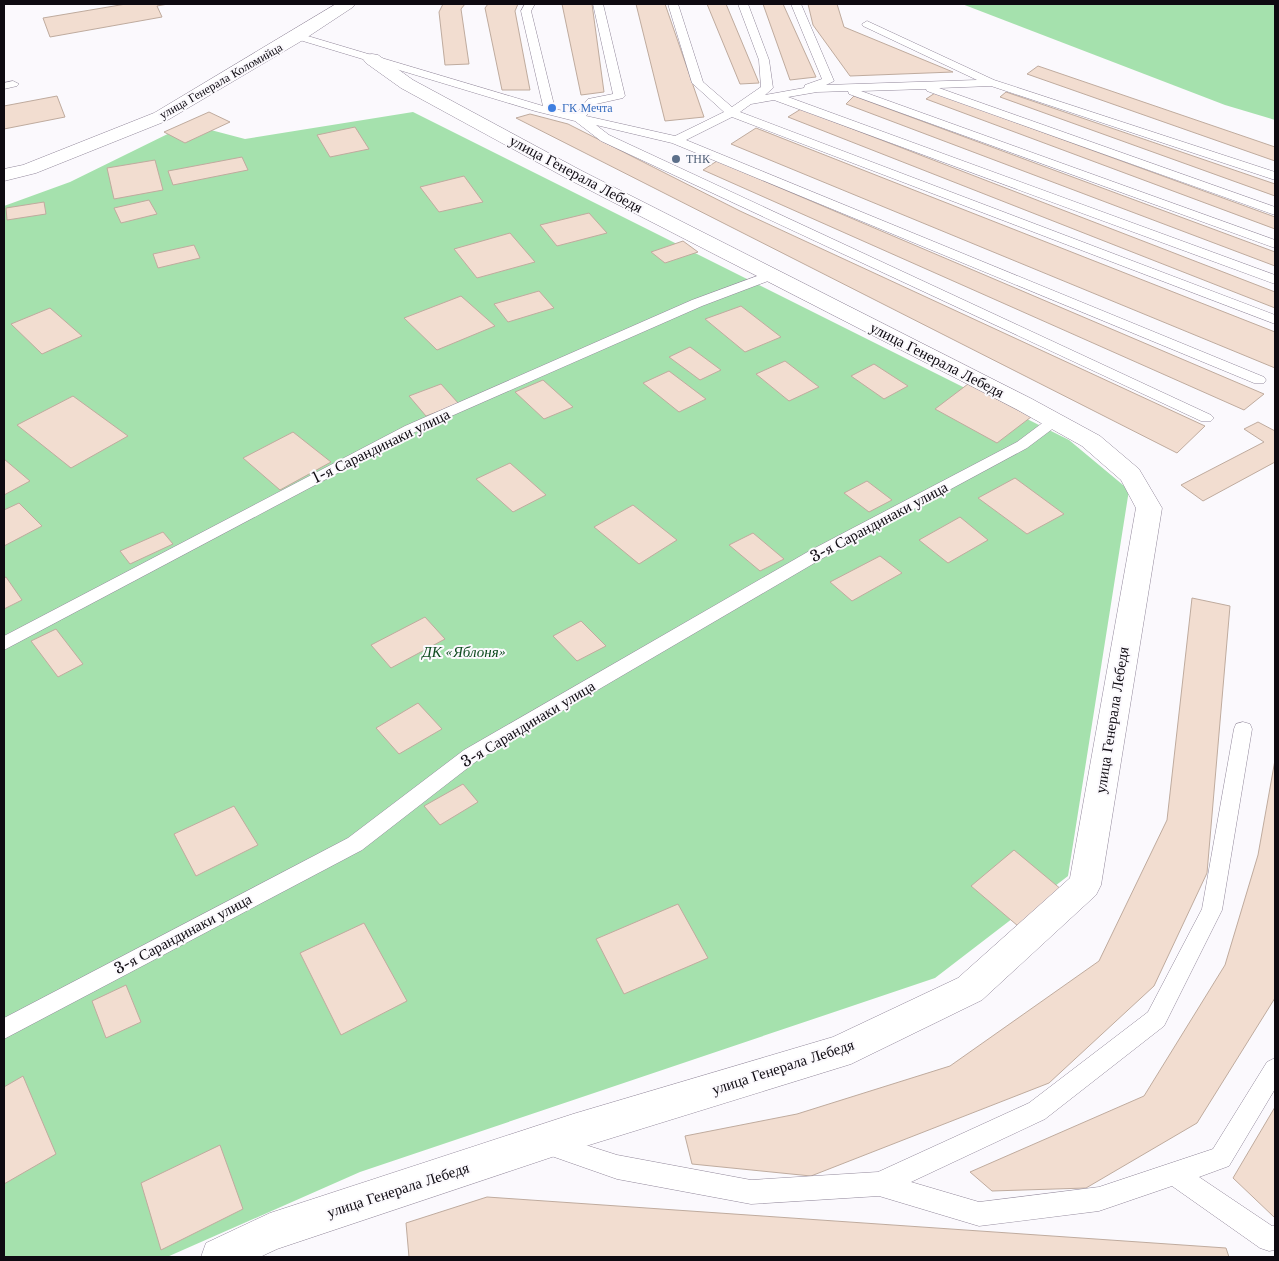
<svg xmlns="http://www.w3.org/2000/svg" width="1279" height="1261" font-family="'Libre Baskerville',serif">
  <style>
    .green { fill: #a5e1ad }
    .building { fill: #f2ddd0; stroke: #bfab9e }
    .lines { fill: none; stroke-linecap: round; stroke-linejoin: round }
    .lane-casing { stroke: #92889b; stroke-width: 1 }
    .street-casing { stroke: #92889b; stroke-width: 1 }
    .lane { fill: #fff; fill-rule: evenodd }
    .street { fill: #fff; fill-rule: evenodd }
    .shop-dot { fill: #3f7fe0; stroke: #fbf9fd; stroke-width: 2 }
    .service-dot { fill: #5c6f8a; stroke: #fbf9fd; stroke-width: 2 }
    .labels { text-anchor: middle; stroke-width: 4; stroke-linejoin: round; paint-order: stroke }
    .far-street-label { font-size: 12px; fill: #0e0a11; stroke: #fbf9fd }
    .far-shop-label { font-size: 12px; fill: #366cbe; stroke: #fbf9fd; text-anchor: start }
    .far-service-label { font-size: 12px; fill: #4e5e75; stroke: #fbf9fd; text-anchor: start }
    .street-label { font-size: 15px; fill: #0e0a11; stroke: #fbf9fd }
    .park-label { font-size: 15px; font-style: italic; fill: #0d4a1e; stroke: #fbf9fd }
  </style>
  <rect width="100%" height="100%" fill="#fbf9fd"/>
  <g class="green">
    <polygon points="962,4 1275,4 1275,120 1225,105"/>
    <polygon points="413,112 1069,440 1129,490 1068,876 935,978 360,1172 167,1257 4,1257 4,206 70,182 188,124 245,139"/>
  </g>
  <g class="building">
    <polygon points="126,4 168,4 157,6 162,17 50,37 43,18"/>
    <polygon points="443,4 465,4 461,9 469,64 445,65 439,12"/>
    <polygon points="488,4 518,4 515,11 530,90 502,90 485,8"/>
    <polygon points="562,4 592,4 604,92 581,95"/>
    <polygon points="636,4 665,4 704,117 665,121"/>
    <polygon points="707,4 726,4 759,83 740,84"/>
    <polygon points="763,4 783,4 816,77 790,80"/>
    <polygon points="808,4 837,4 844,27 953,72 850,76 813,25"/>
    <polygon points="1038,66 1275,147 1275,161 1027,74"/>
    <polygon points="1006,92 1275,184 1275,196 1000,97"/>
    <polygon points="935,93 1275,217 1275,229 926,99"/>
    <polygon points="57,96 65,117 4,129 4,106"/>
    <polygon points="854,96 1275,252 1275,266 846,104"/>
    <polygon points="801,109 1275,292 1275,308 788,117"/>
    <polygon points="209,112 230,122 185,143 164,132"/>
    <polygon points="530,114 568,124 740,211 1205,426 1177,453 516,118"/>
    <polygon points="355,127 369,149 330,157 317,135"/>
    <polygon points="756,128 1275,332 1275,368 731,144"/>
    <polygon points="242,157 248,170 173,185 168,171"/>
    <polygon points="155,160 163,190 114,199 107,168"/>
    <polygon points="717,161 1264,394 1244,410 703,170"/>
    <polygon points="464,176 483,202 439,212 420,187"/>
    <polygon points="149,200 157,214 121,223 114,208"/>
    <polygon points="44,202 46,214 7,220 6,208"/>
    <polygon points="589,213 607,233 557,246 540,225"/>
    <polygon points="510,233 535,262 477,278 454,249"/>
    <polygon points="683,241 698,252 665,263 651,252"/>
    <polygon points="194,245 200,258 158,268 153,254"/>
    <polygon points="539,291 554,308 508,322 494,304"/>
    <polygon points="461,296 495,326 437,350 404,318"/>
    <polygon points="741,306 781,337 745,352 705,319"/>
    <polygon points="50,308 82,336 42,354 11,324"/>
    <polygon points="690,347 721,370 700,380 669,357"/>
    <polygon points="785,361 819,387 789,401 756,374"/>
    <polygon points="874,364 908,386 884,399 851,376"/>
    <polygon points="669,371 706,399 679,412 643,383"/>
    <polygon points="543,380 573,407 544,419 515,392"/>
    <polygon points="441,384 459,404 426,416 409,396"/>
    <polygon points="968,384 1031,417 997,443 935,409"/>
    <polygon points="73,396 128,436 71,468 17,425"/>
    <polygon points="1258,422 1275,431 1275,462 1203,501 1181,485 1264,442 1244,429"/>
    <polygon points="293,432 331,462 280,490 243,458"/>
    <polygon points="4,459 30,481 4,495"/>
    <polygon points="510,463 546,495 513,512 476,479"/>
    <polygon points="1015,478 1064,514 1027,534 978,498"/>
    <polygon points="867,481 892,500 869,512 844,493"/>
    <polygon points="19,503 42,526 4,546 4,510"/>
    <polygon points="633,505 677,540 639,564 594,527"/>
    <polygon points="960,517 988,540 948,563 919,540"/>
    <polygon points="163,532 173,544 130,564 120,551"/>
    <polygon points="753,533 784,559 760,571 729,545"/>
    <polygon points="880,556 902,573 852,601 830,582"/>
    <polygon points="6,577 22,600 4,609 4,578"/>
    <polygon points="1192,598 1230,606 1207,873 1154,986 1049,1083 811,1176 692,1164 685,1136 797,1114 950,1066 1099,961 1167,820"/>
    <polygon points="425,617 445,639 391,668 371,645"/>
    <polygon points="581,621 606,646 577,661 553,636"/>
    <polygon points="56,629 83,664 58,677 31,641"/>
    <polygon points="418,703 442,729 399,754 376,728"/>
    <polygon points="1275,760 1275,998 1197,1123 1086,1188 992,1191 970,1172 1144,1096 1225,965 1258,855"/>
    <polygon points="463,784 478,802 440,825 424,806"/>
    <polygon points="234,806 258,845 196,876 174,834"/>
    <polygon points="1014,850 1062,890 1018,926 971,886"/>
    <polygon points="678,904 708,958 624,994 596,939"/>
    <polygon points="364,923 407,1001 341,1035 300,953"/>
    <polygon points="126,985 141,1022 106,1038 92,1001"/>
    <polygon points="23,1076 56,1154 4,1184 4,1087"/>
    <polygon points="1275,1107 1275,1216 1274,1217 1233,1178"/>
    <polygon points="220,1145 243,1209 161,1250 141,1183"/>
    <polygon points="487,1197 1226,1248 1229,1257 409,1257 406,1223"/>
  </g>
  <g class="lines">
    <defs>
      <g id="lane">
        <polygon points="525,4 535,4 531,11 555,109 576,114 588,99 613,94 593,4 603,4 625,96 623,98 596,104 586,116 675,136 724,112 692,83 668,4 678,4 703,82 732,107 761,87 759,60 738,4 748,4 769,60 773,88 765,95 804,88 805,85 822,79 791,4 801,4 834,81 826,85 977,80 863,26 862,24 867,21 994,80 1275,172 1275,180 991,86 939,88 1275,207 1275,215 927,91 926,89 861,91 1275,240 1275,248 849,94 848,91 817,92 788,97 1275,275 1275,284 774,100 751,104 740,112 1275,315 1275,324 732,117 686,140 1264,377 1266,380 1264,383 1254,383 672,143 596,125 609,135 1211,415 1214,418 1211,421 1201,421 601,141 575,121 535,111 293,38 292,36 293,34 301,34 543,106 521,11"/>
        <polygon points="13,81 19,84 17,86 4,89 4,83"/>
        <polygon points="771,271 778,275 776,278 702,306 415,432 4,650 4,636 405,426 692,300"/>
        <polygon points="1054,416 1059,418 1062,421 1059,424 1027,448 823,558 478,760 362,850 4,1039 4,1018 348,838 464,750 811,550 1017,442 1049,418"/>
        <polygon points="1243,722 1250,724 1252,729 1222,910 1164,1026 1045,1119 911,1182 979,1202 1099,1187 1213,1149 1267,1062 1275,1058 1275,1089 1229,1166 1199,1177 1272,1226 1275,1226 1275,1250 1269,1251 1260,1248 1172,1186 1099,1211 979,1226 879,1196 751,1204 617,1179 540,1152 536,1144 540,1136 548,1133 617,1155 751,1180 878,1172 1029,1103 1148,1012 1202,909 1234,729 1236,724"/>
      </g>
      <g id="street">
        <polygon points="336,4 355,4 353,7 303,40 166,121 36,173 4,181 4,169 23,165 154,113"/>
        <polygon points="372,54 378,55 413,80 582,171 1032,399 1100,436 1139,469 1162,508 1101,885 1096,895 982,1000 851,1064 573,1150 277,1249 260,1257 201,1257 206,1243 270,1213 573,1114 833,1037 958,978 1070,878 1136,508 1121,480 1082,446 1016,409 568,179 401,88 366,63 363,59 366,55"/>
      </g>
    </defs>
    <use href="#lane" class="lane-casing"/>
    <use href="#street" class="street-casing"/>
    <use href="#lane" class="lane"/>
    <use href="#street" class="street"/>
  </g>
  <circle class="shop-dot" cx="552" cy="108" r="5"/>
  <circle class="service-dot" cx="676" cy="159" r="5"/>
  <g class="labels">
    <g class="far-street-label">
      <text transform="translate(221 81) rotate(-30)" y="4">улица Генерала Коломийца</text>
    </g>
    <g class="far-shop-label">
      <text x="562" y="112">ГК Мечта</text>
    </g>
    <g class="far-service-label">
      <text x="686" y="163">ТНК</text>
    </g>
    <g class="street-label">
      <text transform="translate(576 174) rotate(28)" y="5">улица Генерала Лебедя</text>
      <text transform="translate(937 360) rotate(27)" y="5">улица Генерала Лебедя</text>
      <text transform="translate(381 446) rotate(-26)" y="5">1-я Сарандинаки улица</text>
      <text transform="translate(879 522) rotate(-28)" y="5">3-я Сарандинаки улица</text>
      <text transform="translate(1112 720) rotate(-81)" y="5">улица Генерала Лебедя</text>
      <text transform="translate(528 724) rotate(-31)" y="5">3-я Сарандинаки улица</text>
      <text transform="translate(183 934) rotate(-28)" y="5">3-я Сарандинаки улица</text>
      <text transform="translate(783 1067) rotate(-18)" y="5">улица Генерала Лебедя</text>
      <text transform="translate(398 1190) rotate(-18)" y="5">улица Генерала Лебедя</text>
    </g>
    <g class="park-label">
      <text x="464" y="657">ДК «Яблоня»</text>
    </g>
  </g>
  <rect width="1279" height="1261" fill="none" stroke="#0e0a11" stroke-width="10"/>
</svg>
